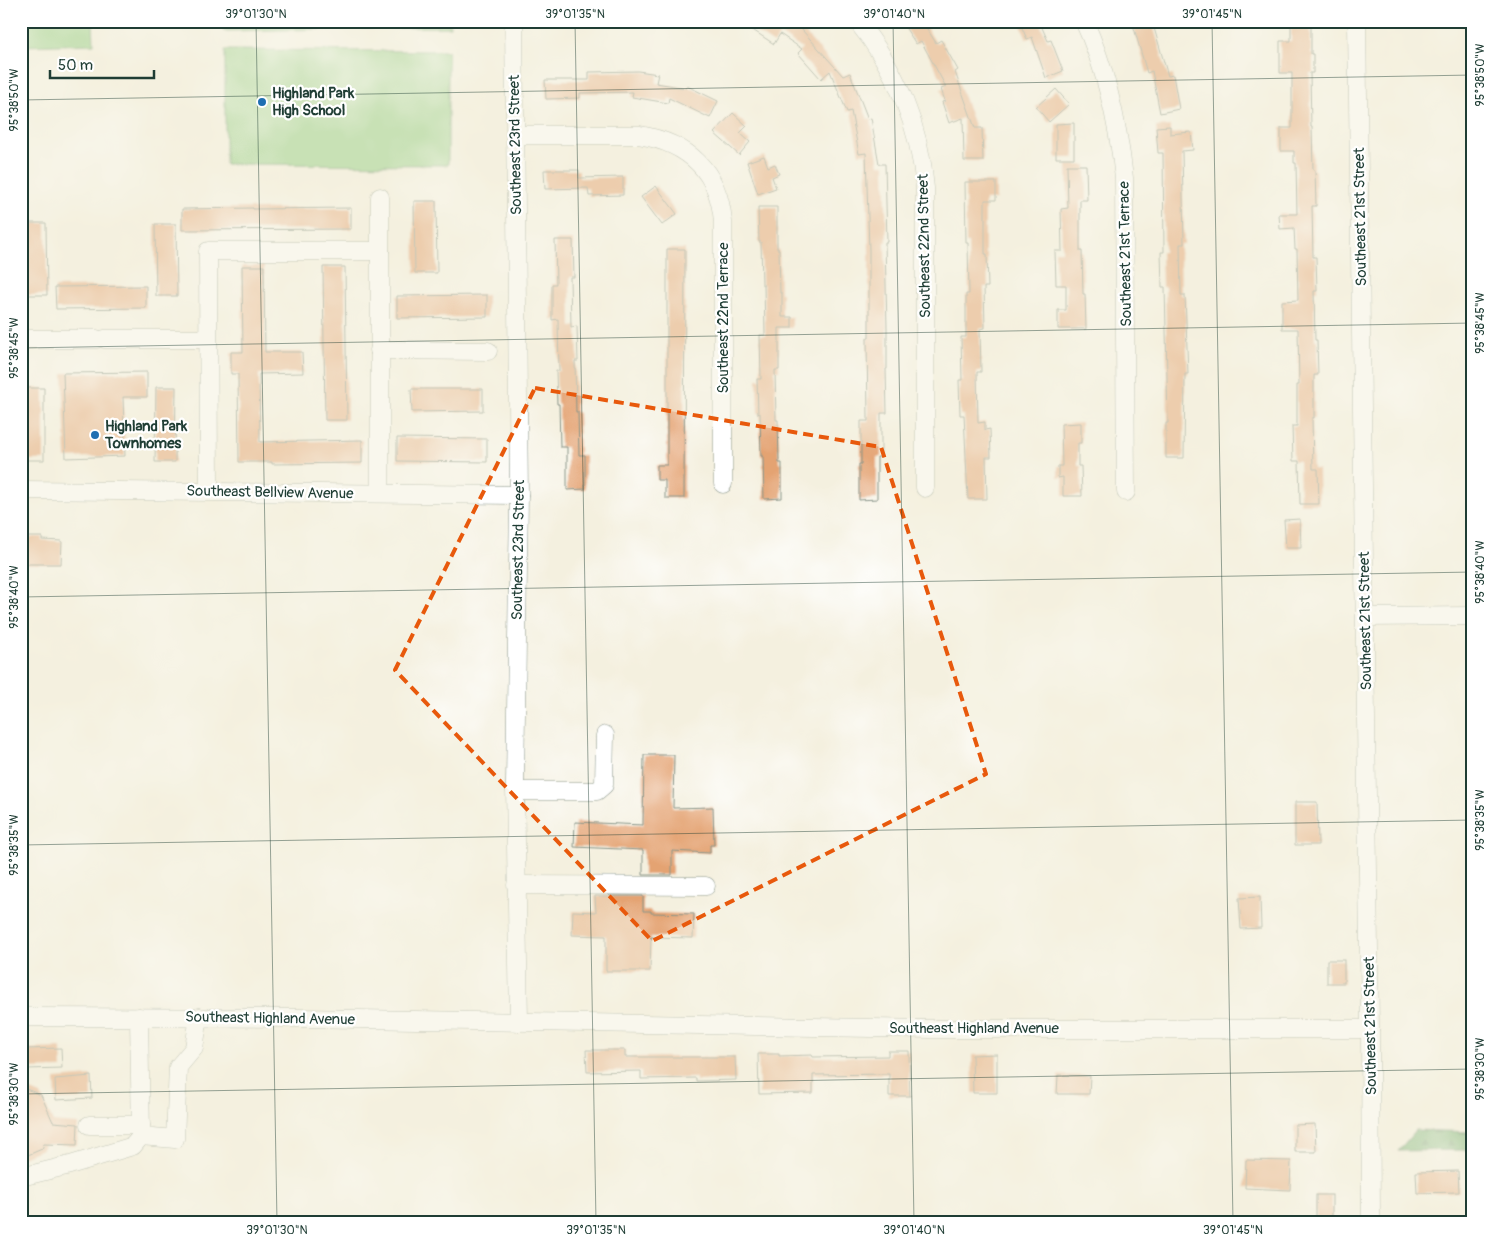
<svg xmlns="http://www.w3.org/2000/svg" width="1494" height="1243" font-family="Pangolin,sans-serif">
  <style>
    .forest { fill: url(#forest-firs); stroke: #4a7752 }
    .pitch { fill: #92ce83; stroke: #58865c }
    .building { fill: #e4a372 }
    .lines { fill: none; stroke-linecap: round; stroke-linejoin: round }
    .minor-casing { stroke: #8a968a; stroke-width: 19 }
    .minor { stroke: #fff; stroke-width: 18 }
    .marked { fill: none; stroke: #e8590c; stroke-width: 4; stroke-dasharray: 10 6; stroke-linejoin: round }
    .ticks { fill: none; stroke: #1f3d34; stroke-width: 1; stroke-opacity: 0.45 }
    .poi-dot { fill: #1f6fb2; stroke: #fff; stroke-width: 2 }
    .labels { text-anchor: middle; stroke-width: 4.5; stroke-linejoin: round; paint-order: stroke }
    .poi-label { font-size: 15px; font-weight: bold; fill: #1f3d34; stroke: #fff; text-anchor: start }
    .street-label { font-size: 15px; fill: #1f3d34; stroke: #fff }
    .neatline { fill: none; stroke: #1f3d34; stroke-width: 2 }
    .ticks-label { font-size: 12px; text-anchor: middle; fill: #1f3d34 }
  </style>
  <defs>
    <pattern id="forest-firs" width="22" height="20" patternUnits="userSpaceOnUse" patternTransform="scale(1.25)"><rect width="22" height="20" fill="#75b171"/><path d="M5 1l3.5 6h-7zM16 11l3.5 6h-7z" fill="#5f915e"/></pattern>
  </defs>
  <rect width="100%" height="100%" fill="#fff"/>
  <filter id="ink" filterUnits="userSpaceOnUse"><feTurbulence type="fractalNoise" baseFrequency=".02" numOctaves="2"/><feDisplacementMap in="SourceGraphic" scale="10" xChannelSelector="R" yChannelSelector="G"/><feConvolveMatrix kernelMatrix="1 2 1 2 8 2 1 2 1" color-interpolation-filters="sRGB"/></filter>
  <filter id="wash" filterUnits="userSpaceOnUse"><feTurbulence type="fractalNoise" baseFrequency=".0096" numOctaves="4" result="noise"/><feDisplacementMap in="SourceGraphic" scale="20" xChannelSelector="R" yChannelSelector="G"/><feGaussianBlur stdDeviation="1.12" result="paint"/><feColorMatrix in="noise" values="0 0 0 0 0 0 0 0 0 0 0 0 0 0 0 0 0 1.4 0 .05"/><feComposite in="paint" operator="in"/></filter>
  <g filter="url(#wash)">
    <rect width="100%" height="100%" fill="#f4f0df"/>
    <polygon class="forest" points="1416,1130 1473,1132 1473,1150 1398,1151"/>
    <g class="pitch">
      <polygon points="21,21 93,21 94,44 21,46"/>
      <polygon points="223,21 450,21 450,27 224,31"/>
      <polygon points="225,50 448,51 448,165 225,164"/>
    </g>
    <g id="blocks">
      <g class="building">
        <polygon points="739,21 794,21 804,28 802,30 843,76 850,73 868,119 871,118 879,164 885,164 887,242 885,242 887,328 887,369 886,369 887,413 881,413 881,457 877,457 877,499 859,500 859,464 861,464 861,421 868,421 867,338 869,338 869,250 866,153 859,154 851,111 847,112 830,71 821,79 798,53 802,49 780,34 774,44"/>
        <polygon points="901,21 922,21 936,43 941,40 958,70 955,72 975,128 982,128 983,161 964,161 963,118 949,123 942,102 945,101 941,89 946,87 921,41 916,44"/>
        <polygon points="1019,21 1039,21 1048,41 1051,40 1063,71 1046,78 1032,37 1027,39"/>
        <polygon points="1132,21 1152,21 1168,76 1173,75 1179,109 1160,113 1152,71 1147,73"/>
        <polygon points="1291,21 1311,21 1311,54 1313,54 1313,73 1310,73 1311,127 1312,127 1313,170 1315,170 1316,206 1312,206 1313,257 1316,257 1317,291 1314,291 1315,340 1317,340 1318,375 1314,375 1314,418 1312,418 1313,469 1318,469 1319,504 1300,504 1299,461 1293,461 1292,426 1297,426 1297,385 1299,385 1298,329 1282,329 1282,301 1298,300 1297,249 1295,249 1294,228 1280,229 1279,214 1297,214 1296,163 1294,163 1294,151 1281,151 1281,128 1292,128 1292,73 1280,73 1280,41 1291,41"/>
        <polygon points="638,71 658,74 656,83 686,88 687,86 718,101 710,118 669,98 668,103 632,97 633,92 580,93 580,98 546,99 545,80 589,80 589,72"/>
        <polygon points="1056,89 1069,104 1049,122 1036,107"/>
        <polygon points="733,113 747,126 740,133 750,142 739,155 714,133"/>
        <polygon points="1074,123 1074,158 1056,158 1056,124"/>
        <polygon points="1170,126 1170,134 1191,132 1193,150 1182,151 1184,244 1180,244 1181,295 1185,295 1188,374 1185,374 1184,458 1166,458 1166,423 1168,423 1166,331 1165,287 1162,287 1161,252 1164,252 1163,153 1158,153 1156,127"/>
        <polygon points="764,156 768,167 775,164 779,174 772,177 776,188 758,194 747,162"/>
        <polygon points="1067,165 1086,165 1087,200 1080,200 1080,251 1082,251 1083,294 1085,294 1086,329 1058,329 1058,310 1066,310 1066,285 1056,285 1055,251 1062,251 1061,209 1068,208"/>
        <polygon points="544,170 579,170 579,178 623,177 623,195 589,196 588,188 545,189"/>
        <polygon points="965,182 996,182 996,200 985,200 985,254 987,254 988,287 984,287 985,328 980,329 981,372 977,372 978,423 985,422 985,430 990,429 991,457 986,457 987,499 968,499 964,415 960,415 959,380 962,380 961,337 966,337 966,294 969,294 968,243 966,243"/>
        <polygon points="656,186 677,214 662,225 641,197"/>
        <polygon points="414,201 436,201 437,273 415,273"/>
        <polygon points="758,207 777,207 777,249 779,249 780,293 782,293 782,317 792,317 792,328 779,328 779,370 775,370 776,420 778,420 779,463 782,463 782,498 764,499 763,456 761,456 760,413 758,414 757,379 761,379 760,335 765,335 764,285 762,285 761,242 759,242"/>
        <polygon points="253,208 253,209 351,208 351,229 182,230 182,209"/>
        <polygon points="25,223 46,223 47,295 26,295"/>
        <polygon points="155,224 176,224 177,296 156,296"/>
        <polygon points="555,240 573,240 574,277 570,277 571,327 577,326 578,361 575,361 576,412 578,412 579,455 585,455 585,489 567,490 567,447 560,447 559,404 557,404 556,371 559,371 558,319 552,320 552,284 556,284"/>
        <polygon points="667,249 685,249 684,498 665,498 665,480 657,480 657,465 667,465"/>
        <polygon points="242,266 264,266 265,352 302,352 303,373 259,374 260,442 362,440 362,463 272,464 272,462 239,462 238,374 231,374 231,352 243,352"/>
        <polygon points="323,267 345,267 347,420 325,420"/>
        <polygon points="146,286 146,308 56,309 55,287"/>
        <polygon points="487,295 487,317 397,318 397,296"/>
        <polygon points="147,372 147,397 123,397 125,456 66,458 63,373"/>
        <polygon points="156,387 176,387 175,462 155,462"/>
        <polygon points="21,388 44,388 44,460 22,460"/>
        <polygon points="411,389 483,389 483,411 412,412"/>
        <polygon points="1081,423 1081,443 1078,443 1078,466 1081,466 1082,496 1063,496 1063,477 1058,478 1058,466 1062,466 1061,424"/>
        <polygon points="397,438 487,439 487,462 397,461"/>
        <polygon points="1300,519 1301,548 1286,548 1284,520"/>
        <polygon points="26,537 42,537 42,540 62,541 61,564 21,564 21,540 26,540"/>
        <polygon points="644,755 674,755 673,808 713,807 714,845 710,845 710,853 672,851 672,875 643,875 643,850 574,847 575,822 643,825"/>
        <polygon points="1295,802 1317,802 1318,845 1295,845"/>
        <polygon points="595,896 643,896 643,911 651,911 651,913 694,914 693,938 651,937 650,971 606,971 606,936 572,935 573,911 596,912"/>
        <polygon points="1260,897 1261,928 1241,929 1239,898"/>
        <rect x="1327" y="960" width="17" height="23"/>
        <polygon points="61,1048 62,1068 27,1069 26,1049"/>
        <polygon points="586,1050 625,1050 625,1057 735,1057 736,1080 696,1081 696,1078 641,1079 641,1071 587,1072"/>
        <polygon points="888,1051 909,1051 910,1096 889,1096 889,1074 813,1075 813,1093 759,1094 758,1054 779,1054 779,1056 812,1055 813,1057 888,1056"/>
        <polygon points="997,1054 997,1093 973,1093 972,1055"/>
        <polygon points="1058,1075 1090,1076 1089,1094 1057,1094"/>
        <polygon points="91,1076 92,1098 56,1100 55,1079"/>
        <polygon points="21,1087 41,1095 53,1122 78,1124 77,1145 44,1144 42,1149 21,1158"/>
        <polygon points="1315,1124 1316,1152 1295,1152 1295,1125"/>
        <polygon points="1246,1160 1291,1161 1290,1190 1245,1188"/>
        <polygon points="1458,1171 1459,1192 1417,1193 1416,1172"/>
        <rect x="1316" y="1195" width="16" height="27"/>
      </g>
    </g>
  </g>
  <g filter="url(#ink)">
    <use href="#blocks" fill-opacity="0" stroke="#8a968a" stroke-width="1"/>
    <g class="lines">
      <defs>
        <g id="minor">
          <polyline points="514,21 519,495 515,785 519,1022"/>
          <path d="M857,21C896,68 920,127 925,188V488"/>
          <path d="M1084,21C1107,71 1118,124 1124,178L1126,492"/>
          <polyline points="1357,21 1370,1029 1371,1222"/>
          <path d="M515,135H639C688,143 719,171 723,222V484"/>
          <polyline points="380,197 380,493"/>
          <polyline points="21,339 97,339"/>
          <polyline points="104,339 208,339"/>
          <polyline points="379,350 488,351"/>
          <polyline points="21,490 519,495"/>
          <polyline points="209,491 208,251 380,251"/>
          <polyline points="1365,617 1473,616"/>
          <polyline points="515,791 597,791 604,785 605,735"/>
          <polyline points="516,885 706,886"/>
          <polyline points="21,1017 301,1018 930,1029 1370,1029"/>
          <polyline points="139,1017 141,1136 175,1139 178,1067 194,1048 199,1017"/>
          <polyline points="89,1125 141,1125"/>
          <polyline points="21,1177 70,1165 133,1146 141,1136"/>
        </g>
      </defs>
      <use href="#minor" class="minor-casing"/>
      <use href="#minor" class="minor"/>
    </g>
  </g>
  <path d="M0 0H1494V1243H0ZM535,388L881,447L986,774L652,941L395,670Z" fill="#f4f0df" fill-opacity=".55" fill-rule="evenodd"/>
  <path class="marked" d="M535,388L881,447L986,774L652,941L395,670Z"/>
  <path class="ticks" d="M256,21L277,1222M575,21L596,1222M893,21L914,1222M1212,21L1233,1222M21,100L1473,75M21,348L1473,323M21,597L1473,572M21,845L1473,820M21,1094L1473,1069"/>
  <g class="poi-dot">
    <circle cx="262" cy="102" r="5"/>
    <circle cx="95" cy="435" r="5"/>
  </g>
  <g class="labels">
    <g class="poi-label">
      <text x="272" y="98">Highland Park<tspan x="272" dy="17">High School</tspan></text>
      <text x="105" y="431">Highland Park<tspan x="105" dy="17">Townhomes</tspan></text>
    </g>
    <g class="street-label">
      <text transform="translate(515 145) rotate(-91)" y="5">Southeast 23rd Street</text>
      <text transform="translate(1360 217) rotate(-91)" y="5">Southeast 21st Street</text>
      <text transform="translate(924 246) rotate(-91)" y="5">Southeast 22nd Street</text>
      <text transform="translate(1125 254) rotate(-91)" y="5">Southeast 21st Terrace</text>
      <text transform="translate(723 318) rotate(-90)" y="5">Southeast 22nd Terrace</text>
      <text transform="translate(270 492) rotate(1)" y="5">Southeast Bellview Avenue</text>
      <text transform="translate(518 550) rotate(-89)" y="5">Southeast 23rd Street</text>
      <text transform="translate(1365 621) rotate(-91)" y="5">Southeast 21st Street</text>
      <text transform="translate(270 1018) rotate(1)" y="5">Southeast Highland Avenue</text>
      <text transform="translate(1370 1026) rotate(-91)" y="5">Southeast 21st Street</text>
      <text x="974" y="1033">Southeast Highland Avenue</text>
    </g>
  </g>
  <rect width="1494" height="1243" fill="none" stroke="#fff" stroke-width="55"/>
  <path d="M50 70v8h104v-8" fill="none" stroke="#1f3d34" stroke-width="2.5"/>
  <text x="58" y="70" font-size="15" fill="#1f3d34" stroke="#ffffff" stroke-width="4" paint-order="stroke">50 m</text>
  <rect x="28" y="28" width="1438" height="1188" class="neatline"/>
  <g class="ticks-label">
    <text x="256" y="18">39°01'30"N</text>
    <text x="575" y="18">39°01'35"N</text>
    <text x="894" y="18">39°01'40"N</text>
    <text x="1212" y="18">39°01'45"N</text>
    <text transform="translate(1480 75) rotate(-90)" y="4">95°38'50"W</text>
    <text transform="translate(14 100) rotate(-90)" y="4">95°38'50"W</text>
    <text transform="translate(1480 323) rotate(-90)" y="4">95°38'45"W</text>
    <text transform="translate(14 348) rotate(-90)" y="4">95°38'45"W</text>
    <text transform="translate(1480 572) rotate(-90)" y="4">95°38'40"W</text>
    <text transform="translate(14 597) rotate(-90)" y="4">95°38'40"W</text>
    <text transform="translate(1480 820) rotate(-90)" y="4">95°38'35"W</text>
    <text transform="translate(14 845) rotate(-90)" y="4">95°38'35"W</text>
    <text transform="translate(1480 1069) rotate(-90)" y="4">95°38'30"W</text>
    <text transform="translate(14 1094) rotate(-90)" y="4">95°38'30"W</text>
    <text x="277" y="1234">39°01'30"N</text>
    <text x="596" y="1234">39°01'35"N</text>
    <text x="914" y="1234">39°01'40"N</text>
    <text x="1233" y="1234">39°01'45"N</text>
  </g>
</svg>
